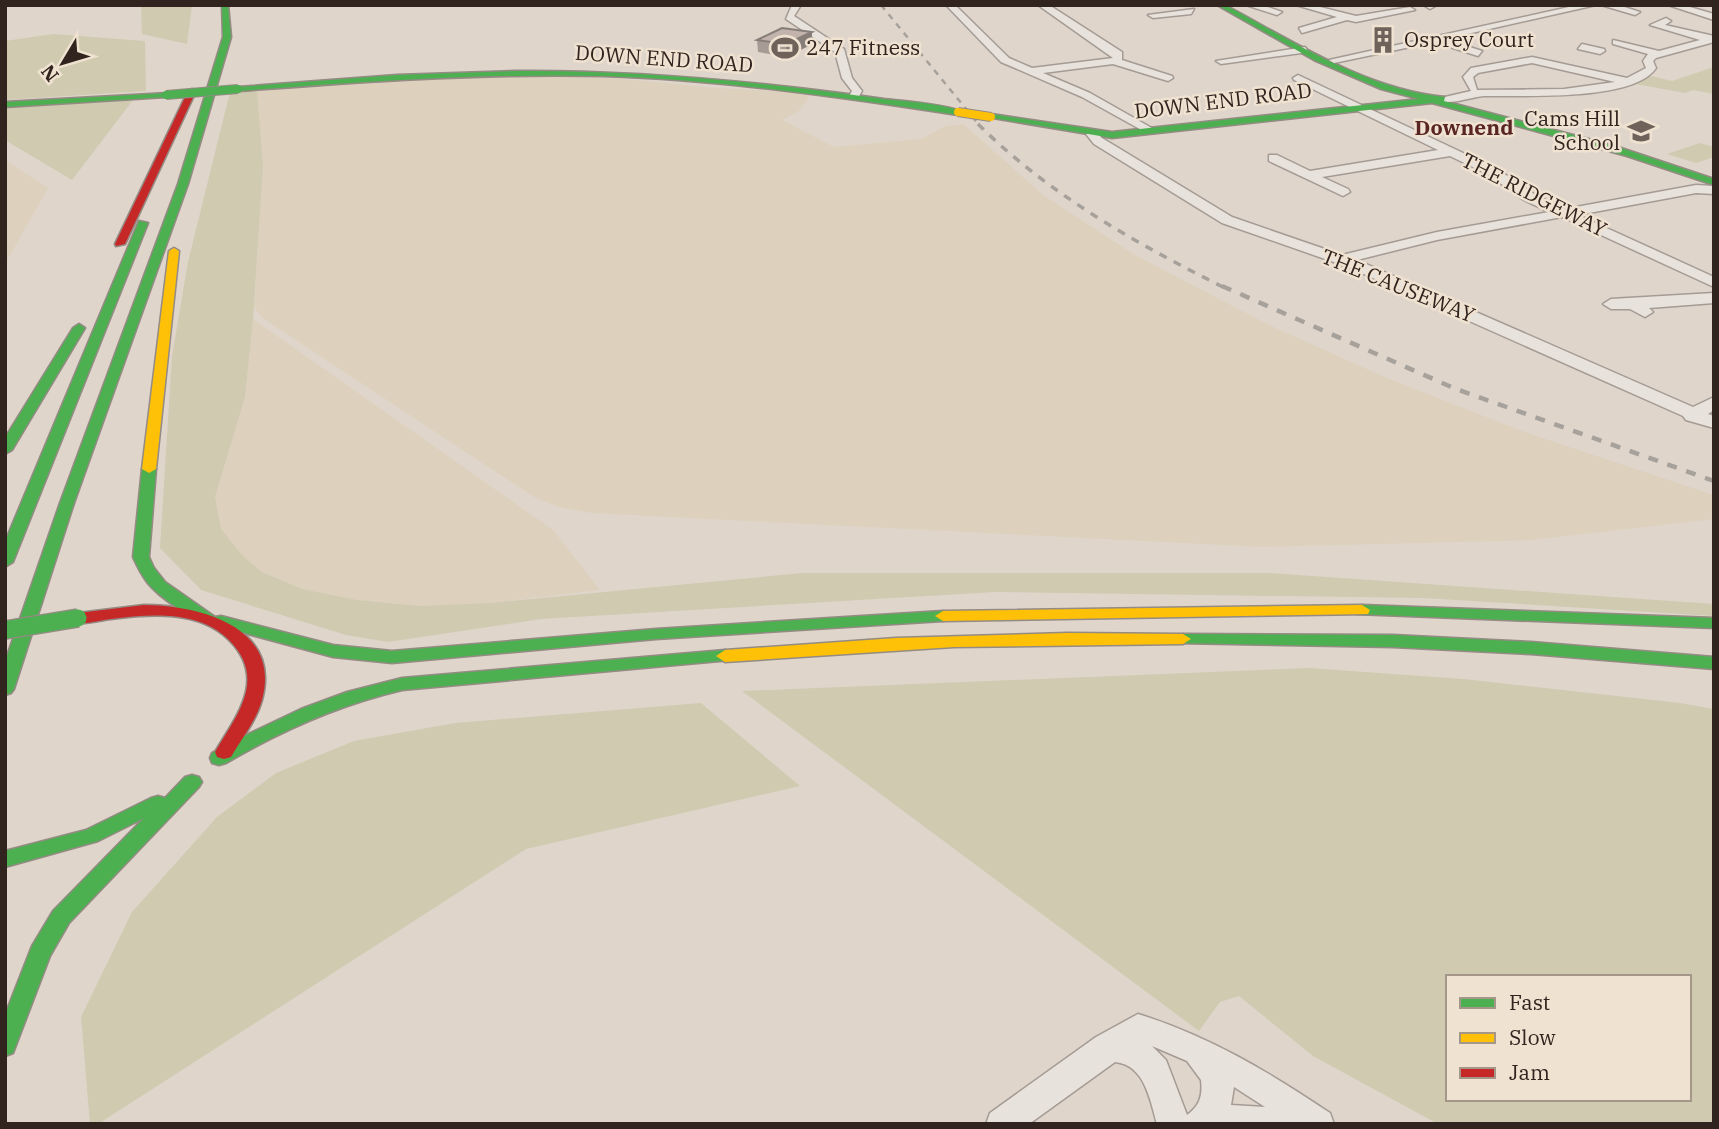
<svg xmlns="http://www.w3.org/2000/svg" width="1719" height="1129" font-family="'IBM Plex Serif',serif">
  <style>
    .farmland { fill: #ddd1bd }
    .green { fill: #d0cab0; fill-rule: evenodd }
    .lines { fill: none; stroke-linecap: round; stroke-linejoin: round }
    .street-casing { stroke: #a49b94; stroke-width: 3 }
    .fast-casing { stroke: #948b84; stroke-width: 3 }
    .slow-casing { stroke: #948b84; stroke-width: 3 }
    .jam-casing { stroke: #948b84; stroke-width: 3 }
    .street { fill: #e8e2dc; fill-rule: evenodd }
    .fast { fill: #4caf50; fill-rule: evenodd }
    .slow { fill: #ffc107; fill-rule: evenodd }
    .jam { fill: #c62828; fill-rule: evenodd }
    .rail-far2 { stroke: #a7a19c; stroke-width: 2.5; stroke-dasharray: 6 6; stroke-linecap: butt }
    .rail-far1 { stroke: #a7a19c; stroke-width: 3.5; stroke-dasharray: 8 8; stroke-linecap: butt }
    .rail { stroke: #a7a19c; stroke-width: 4.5; stroke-dasharray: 10 10; stroke-linecap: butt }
    .fast-bridge-far1-casing { stroke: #948b84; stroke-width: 10; stroke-linecap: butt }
    .fast-bridge-casing { stroke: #948b84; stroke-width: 20; stroke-linecap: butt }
    .slow-bridge-casing { stroke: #948b84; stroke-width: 10; stroke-linecap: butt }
    .fast-bridge-far1 { stroke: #4caf50; stroke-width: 8 }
    .fast-bridge { stroke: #4caf50; stroke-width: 17 }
    .slow-bridge { stroke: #ffc107; stroke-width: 8 }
    .wall { fill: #a79b95 }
    .shaded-wall { fill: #887e79 }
    .building { fill: #c2b4ad; stroke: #887e79; stroke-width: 2 }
    .labels { text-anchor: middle; stroke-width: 5; stroke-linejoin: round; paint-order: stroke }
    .far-poi-label { font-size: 21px; fill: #31241e; stroke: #f0e2d1; text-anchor: start }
    .far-street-label { font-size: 21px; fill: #31241e; stroke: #f0e2d1 }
    .far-neighbourhood-label { font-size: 21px; font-weight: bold; fill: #582523; stroke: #f0e2d1 }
  </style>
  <rect width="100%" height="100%" fill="#dfd5cb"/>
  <g class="farmland">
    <polygon points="537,76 613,78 716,88 812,93 799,111 782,120 834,147 921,139 946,126 963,124 1043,195 1135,255 1269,325 1387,378 1522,431 1714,495 1714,519 1531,540 1262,547 592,513 559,507 534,497 264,319 254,308 263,166 257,90 438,78"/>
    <polygon points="5,160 48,188 5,264"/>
    <polygon points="253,319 553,530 600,590 490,603 420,606 357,600 302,589 262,572 243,556 221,529 215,497 245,397"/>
  </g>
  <g class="green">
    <polygon points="141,5 192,5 187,44 142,34"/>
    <polygon points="53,34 145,41 146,91 5,100 5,41"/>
    <polygon points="1714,67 1714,94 1693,90 1685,93 1630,83 1651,76 1672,81"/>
    <polygon points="257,90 263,166 253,319 245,397 215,497 221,529 243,556 262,572 302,589 357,600 420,606 490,603 802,573 1269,573 1714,604 1714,616 1423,598 995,592 541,619 388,642 346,635 201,590 160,548 172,356 188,262 230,92"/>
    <polygon points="133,100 72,180 5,140 5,108"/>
    <polygon points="1700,143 1714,147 1714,157 1696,163 1667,154"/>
    <path d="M1309,668L1463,679L1680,703L1714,709V1124H1438L1313,1056L1239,996L1220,1002L1199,1031L742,691ZM1448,977H1689V1099H1448Z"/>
    <polygon points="701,703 800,786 526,849 98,1124 90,1124 81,1017 132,912 217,817 276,773 354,741 455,723"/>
  </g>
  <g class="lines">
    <defs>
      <g id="street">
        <polygon points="792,5 801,5 794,16 844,49 852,78 862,91 858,98 849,96 852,91 842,78 835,52 786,19"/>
        <polygon points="946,5 955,5 1009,58 1032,68 1113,58 1038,5 1049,5 1122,52 1122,60 1172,76 1173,78 1168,81 1113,64 1043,73 1090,93 1157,131 1147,133 1082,97 1001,62"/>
        <polygon points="1246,5 1262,5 1282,12 1277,15"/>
        <polygon points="1296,5 1312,5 1356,16 1410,7 1415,10 1356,22 1347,20 1302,33 1299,28 1337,17"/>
        <polygon points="1437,5 1430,9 1425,6 1426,5"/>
        <polygon points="1578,5 1596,5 1445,39 1482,51 1478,56 1434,42 1334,63 1329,60"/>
        <polygon points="1601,5 1618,5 1640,12 1635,15"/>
        <polygon points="1668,5 1683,5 1714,14 1714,20"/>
        <polygon points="1194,9 1191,14 1153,18 1148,15"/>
        <path d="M1666,18L1671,21L1665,25L1714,36V42L1656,58L1653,61L1656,68C1634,102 1522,95 1484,96C1470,97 1447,107 1436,99L1471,91L1463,77L1471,68L1532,57L1627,78L1646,68L1643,61L1648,54L1613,44V40L1659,51L1700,40L1650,25ZM1532,63L1615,82L1564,89L1477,90L1473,77L1478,73Z"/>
        <polygon points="1582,44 1604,49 1605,51 1600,54 1578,49"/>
        <polygon points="1305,47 1309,52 1221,64 1216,61"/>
        <polygon points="1298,75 1497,169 1534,194 1565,209 1696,185 1714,186 1714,194 1696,193 1578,215 1714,277 1714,287 1562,217 1437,240 1357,260 1693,407 1714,397 1714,410 1708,414 1714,416 1714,428 1686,420 1683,416 1348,267 1222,223 1094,144 1086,134 1096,132 1102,138 1232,217 1342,255 1437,232 1549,212 1524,200 1489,175 1450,156 1322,177 1348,189 1350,192 1343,196 1269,161 1269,155 1277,155 1310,171 1438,150 1294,80 1293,78"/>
        <polygon points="1714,293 1714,303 1649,308 1653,312 1645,317 1630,309 1611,309 1603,304 1611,299"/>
        <path d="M1138,1014C1209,1036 1269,1072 1330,1113L1334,1124H1157C1150,1100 1145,1065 1115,1062L1029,1124H986L990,1113L1096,1037ZM1152,1046L1187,1061L1201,1080C1203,1097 1199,1106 1187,1115L1166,1060ZM1234,1087L1265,1107L1231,1105Z"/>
      </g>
      <g id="fast">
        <polygon points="222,5 228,5 231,37 188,184 74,503 14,689 11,693 5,695 5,662 60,503 178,184 223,37"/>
        <path d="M1217,5H1225C1294,42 1367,90 1445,97L1444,101L1615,146L1714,179V185L1627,156L1432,103L1112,138L987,117L991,114L1112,132L1419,99L1381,89L1314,60Z"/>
        <path d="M516,71C640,70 762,82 884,99C902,101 948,104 962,112L958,115C841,97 723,80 604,76C482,73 360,82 238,91L234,89L238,87L397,75Z"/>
        <polygon points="169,93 170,95 166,97 5,107 5,102"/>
        <polygon points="139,221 148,223 13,562 5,567 5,542"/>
        <polygon points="79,324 85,328 12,450 5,454 5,438 73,328"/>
        <path d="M149,465L156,469L149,557L154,568L165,582L215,617L221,616L333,645L392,651L656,629L943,611L951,616L943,621L656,639L392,663L333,657L215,625L213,621C196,625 157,595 147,582C141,574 137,566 133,557L142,469Z"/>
        <polygon points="1362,605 1714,618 1714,628 1356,614 1354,610"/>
        <polygon points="1183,634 1393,635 1531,642 1714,657 1714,669 1531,654 1393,647 1177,643 1175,639"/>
        <path d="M725,650L731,652L734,656L731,660L402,690C339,705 282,730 226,763L219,765L212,763L210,758L212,753L234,741L301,709L347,692L402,678Z"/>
        <polygon points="192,775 199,777 202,782 199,787 69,923 50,956 13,1053 5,1056 5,1015 32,946 53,911 144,818 98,841 5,867 5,851 86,830 151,798 158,796 165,798 185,777"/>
      </g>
      <g id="slow">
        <polygon points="174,248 179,251 156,469 149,473 142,469 169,251"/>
        <polygon points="1362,605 1370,610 1368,614 943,621 935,616 943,611"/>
        <polygon points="1068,633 1183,634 1191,639 1183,644 954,647 725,662 716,656 725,650 896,638"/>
      </g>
      <g id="jam">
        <polygon points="192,89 196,91 125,244 116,246 115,244 188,91"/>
        <path d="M144,605C198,605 282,626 262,700C256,721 242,738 231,757L224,759L217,757L215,752C236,716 268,679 229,640C199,610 150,614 111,619C101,620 89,624 78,623C73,623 73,622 70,618L78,613Z"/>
      </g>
    </defs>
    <use href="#street" class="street-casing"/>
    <use href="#fast" class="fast-casing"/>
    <use href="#slow" class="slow-casing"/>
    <use href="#jam" class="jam-casing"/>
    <use href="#street" class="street"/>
    <use href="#fast" class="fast"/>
    <use href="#slow" class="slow"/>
    <use href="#jam" class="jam"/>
    <polyline class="rail-far2" points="881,5 980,126"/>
    <path class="rail-far1" d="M978,124C1048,194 1137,244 1225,288"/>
    <polyline class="rail" points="1222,286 1456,389 1714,481"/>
    <defs>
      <polyline id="fast-bridge-far1" points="166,95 238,89"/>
      <polyline id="fast-bridge" points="5,630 78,618"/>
      <polyline id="slow-bridge" points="958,112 991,117"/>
    </defs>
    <use href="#fast-bridge-far1" class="fast-bridge-far1-casing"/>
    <use href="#fast-bridge" class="fast-bridge-casing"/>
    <use href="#slow-bridge" class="slow-bridge-casing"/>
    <use href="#fast-bridge-far1" class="fast-bridge-far1"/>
    <use href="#fast-bridge" class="fast-bridge"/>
    <use href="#slow-bridge" class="slow-bridge"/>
  </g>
  <polygon class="wall" points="812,32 812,44 787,57 758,52 757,40"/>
  <polygon class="shaded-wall" points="812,32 812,44 787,57 786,44"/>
  <polygon class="building" points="782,28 812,32 786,44 757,40"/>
  <defs>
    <symbol id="building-bare" viewBox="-9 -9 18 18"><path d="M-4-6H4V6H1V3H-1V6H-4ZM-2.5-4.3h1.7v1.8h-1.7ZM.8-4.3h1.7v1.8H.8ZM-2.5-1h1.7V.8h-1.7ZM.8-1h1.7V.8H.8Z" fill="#6e625b" stroke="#f0e2d1" stroke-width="2.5" paint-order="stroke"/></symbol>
    <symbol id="stadium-bare" viewBox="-9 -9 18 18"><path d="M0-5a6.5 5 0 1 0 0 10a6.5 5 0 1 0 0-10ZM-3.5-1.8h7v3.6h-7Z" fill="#6e625b" stroke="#f0e2d1" stroke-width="2.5" paint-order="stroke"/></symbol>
    <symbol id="school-bare" viewBox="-9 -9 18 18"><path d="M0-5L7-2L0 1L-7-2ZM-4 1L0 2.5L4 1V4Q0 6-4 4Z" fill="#6e625b" stroke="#f0e2d1" stroke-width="2.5" paint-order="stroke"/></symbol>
  </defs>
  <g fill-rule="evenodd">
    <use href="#building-bare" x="1364" y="21" width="38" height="38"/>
    <use href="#stadium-bare" x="766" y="29" width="38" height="38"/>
    <use href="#school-bare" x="1622" y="112" width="38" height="38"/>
  </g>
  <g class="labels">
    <g class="far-poi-label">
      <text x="1404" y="47">Osprey Court</text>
      <text x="806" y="55">247 Fitness</text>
      <text x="1620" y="126" text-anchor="end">Cams Hill<tspan x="1620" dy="24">School</tspan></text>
    </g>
    <g class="far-street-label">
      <text transform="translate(664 59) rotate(4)" y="7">DOWN END ROAD</text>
      <text transform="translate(1223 101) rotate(-7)" y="7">DOWN END ROAD</text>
      <text transform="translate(1534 195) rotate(27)" y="7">THE RIDGEWAY</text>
      <text transform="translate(1398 286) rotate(22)" y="7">THE CAUSEWAY</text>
    </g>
    <g class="far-neighbourhood-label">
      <text x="1464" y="135">Downend</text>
    </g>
  </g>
  <rect width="1719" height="1129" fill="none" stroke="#31241e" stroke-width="14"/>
  <rect x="1446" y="975" width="245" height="126" fill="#f0e2d1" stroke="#a49689" stroke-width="2"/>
  <rect x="1460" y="998" width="35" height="10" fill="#4caf50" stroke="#a49689" stroke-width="2"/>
  <text x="1509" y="1010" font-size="21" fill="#31241e">Fast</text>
  <rect x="1460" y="1033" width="35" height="10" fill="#ffc107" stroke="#a49689" stroke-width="2"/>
  <text x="1509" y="1045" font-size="21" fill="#31241e">Slow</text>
  <rect x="1460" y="1068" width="35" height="10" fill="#c62828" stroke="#a49689" stroke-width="2"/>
  <text x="1509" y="1080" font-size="21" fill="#31241e">Jam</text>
  <g transform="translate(63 63) rotate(232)" stroke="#f0e2d1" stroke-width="5" paint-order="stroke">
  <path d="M0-5L12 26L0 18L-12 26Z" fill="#31241e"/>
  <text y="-10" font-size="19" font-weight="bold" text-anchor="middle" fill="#31241e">N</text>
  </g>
</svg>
